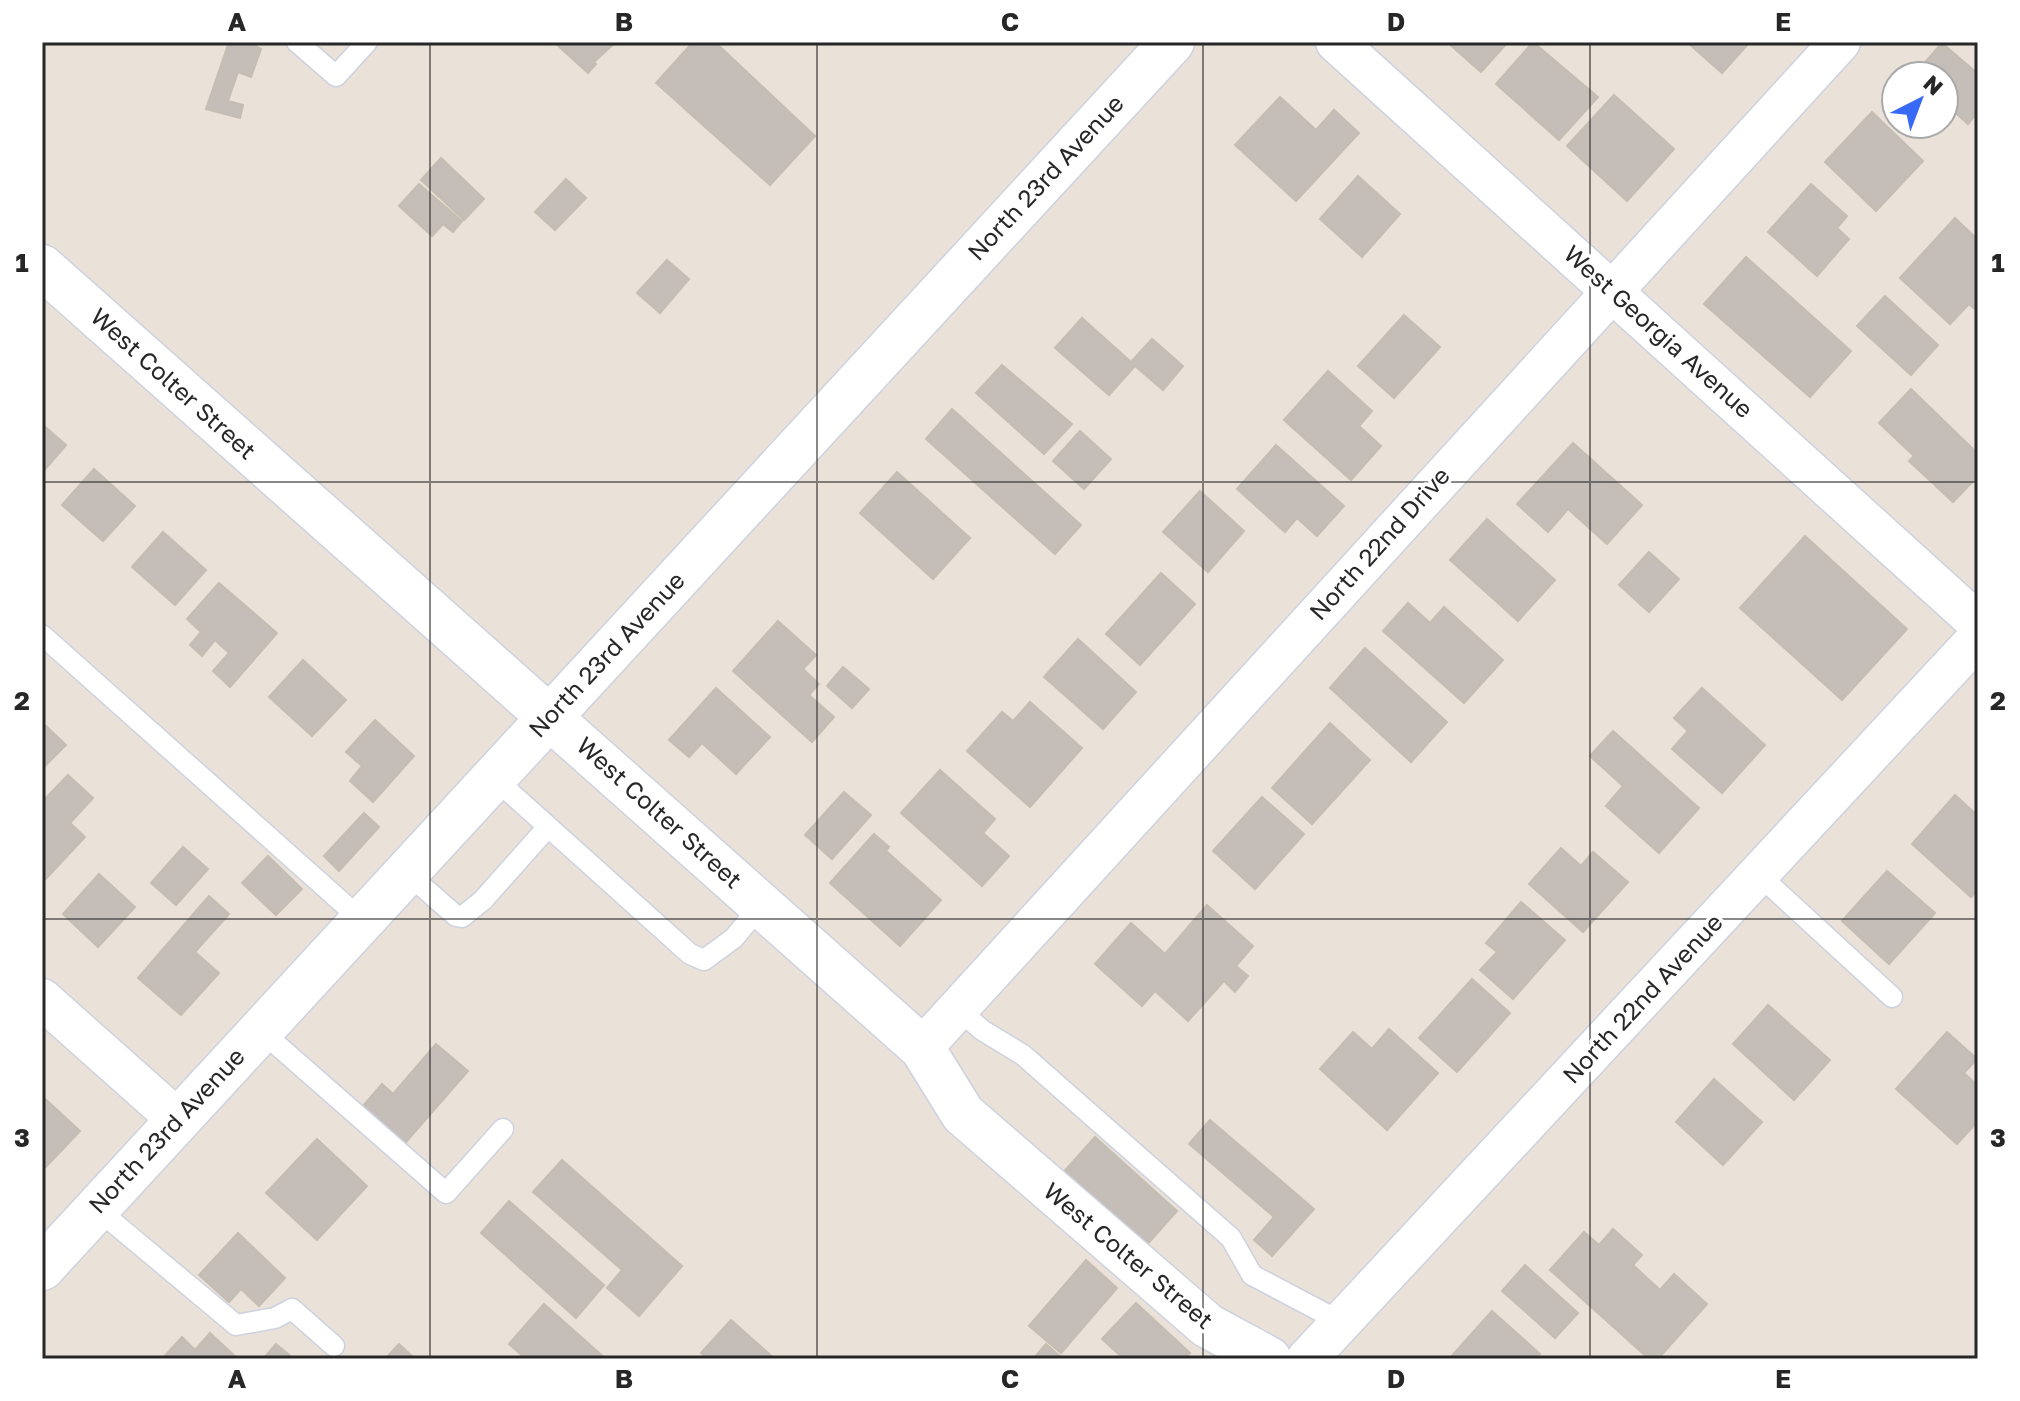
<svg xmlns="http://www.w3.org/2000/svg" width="2020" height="1401" font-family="'Golos Text',sans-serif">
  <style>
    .building { fill: #c5beb8; stroke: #c4bdb2; stroke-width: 2 }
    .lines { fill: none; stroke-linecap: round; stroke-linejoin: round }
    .service-casing { stroke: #ced2e0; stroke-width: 23 }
    .minor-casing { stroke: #ced2e0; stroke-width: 43 }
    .tertiary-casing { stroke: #ced2e0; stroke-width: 47 }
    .service { stroke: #fff; stroke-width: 20 }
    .minor { stroke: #fff; stroke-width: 40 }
    .tertiary { stroke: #fff; stroke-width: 44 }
    .grid { fill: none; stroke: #272727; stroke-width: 2; stroke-opacity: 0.55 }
    .labels { text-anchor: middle; stroke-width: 7; stroke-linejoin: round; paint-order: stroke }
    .street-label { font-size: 24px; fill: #272727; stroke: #fff }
    .neatline { fill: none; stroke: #272727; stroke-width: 3 }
    .grid-label { font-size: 26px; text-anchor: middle; font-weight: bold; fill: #272727 }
  </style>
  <rect width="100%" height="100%" fill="#eae1d8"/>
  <g class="building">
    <polygon points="229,42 248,42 261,49 251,77 238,72 228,101 243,105 240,118 206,109"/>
    <polygon points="554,42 616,42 594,62 596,64 588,73"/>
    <polygon points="693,42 715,42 815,136 770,185 656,83"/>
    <polygon points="1447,42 1508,42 1481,72"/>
    <polygon points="1533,42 1598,97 1559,140 1496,84"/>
    <polygon points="1687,42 1750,42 1722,73"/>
    <polygon points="1942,43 1978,74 1978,112 1968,124 1949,107 1944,112 1944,76 1913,76"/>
    <polygon points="1614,95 1674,149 1627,201 1567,146"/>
    <polygon points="1280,97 1316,130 1334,110 1359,133 1296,201 1235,145"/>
    <polygon points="1872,112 1923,161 1876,211 1825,162"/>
    <polygon points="441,158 484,199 464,220 421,180"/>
    <polygon points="1358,176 1400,214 1362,257 1320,219"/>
    <polygon points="566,179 586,198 555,230 535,212"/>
    <polygon points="419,184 462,221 453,232 443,224 432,236 399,206"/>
    <polygon points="1811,184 1847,216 1837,228 1849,239 1817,276 1768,232"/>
    <polygon points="1955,218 1978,240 1978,312 1969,304 1950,324 1900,278"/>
    <polygon points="1746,257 1851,351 1810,397 1704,304"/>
    <polygon points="667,260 689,279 660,313 637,293"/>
    <polygon points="1885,296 1938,345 1911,375 1857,326"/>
    <polygon points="1404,315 1440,347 1394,398 1358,366"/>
    <polygon points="1082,318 1131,362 1152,339 1183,366 1163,390 1135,366 1109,395 1055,348"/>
    <polygon points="1002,365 1072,424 1044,454 976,393"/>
    <polygon points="1328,371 1372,411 1359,426 1381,446 1351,480 1284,420"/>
    <polygon points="1911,389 1978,454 1978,476 1953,502 1909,461 1914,456 1879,423"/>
    <polygon points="952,409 1081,525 1055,554 926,439"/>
    <polygon points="42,424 66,445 42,473"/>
    <polygon points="1080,431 1111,459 1084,489 1053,461"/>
    <polygon points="1573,443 1642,505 1607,544 1568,509 1548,532 1517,504"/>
    <polygon points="1276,445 1344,506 1317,536 1297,518 1285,532 1237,489"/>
    <polygon points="94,469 135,506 103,541 62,505"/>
    <polygon points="897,472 970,538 933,579 860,513"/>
    <polygon points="1200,491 1244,531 1208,572 1163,532"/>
    <polygon points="1487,519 1555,580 1518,621 1450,560"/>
    <polygon points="163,532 206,570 175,605 132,567"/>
    <polygon points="1805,536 1907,629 1842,700 1740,608"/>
    <polygon points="1649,552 1679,579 1649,612 1619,585"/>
    <polygon points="1161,573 1195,604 1140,665 1106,634"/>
    <polygon points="219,583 277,633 230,687 213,671 229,653 215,640 202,656 190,645 201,632 187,619"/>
    <polygon points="1408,603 1430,623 1444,607 1503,660 1464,703 1383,631"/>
    <polygon points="778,621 816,655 803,669 819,684 809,695 834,717 812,742 733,671"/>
    <polygon points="1078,639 1136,692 1103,729 1044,677"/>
    <polygon points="1365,648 1447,722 1411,762 1330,688"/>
    <polygon points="303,660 346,700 312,736 269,697"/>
    <polygon points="843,667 869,689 852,708 827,686"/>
    <polygon points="716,688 770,737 736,774 702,743 689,757 669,740"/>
    <polygon points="1702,688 1765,745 1722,793 1672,749 1688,731 1674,718"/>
    <polygon points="1030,702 1082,748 1030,807 967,751 1002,712 1013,721"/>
    <polygon points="375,720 414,756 373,802 350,781 362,766 346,752"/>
    <polygon points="1330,723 1370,760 1312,824 1272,788"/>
    <polygon points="46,726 66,745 42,769 42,730"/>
    <polygon points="1613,731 1699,808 1659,853 1606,806 1623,786 1590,756"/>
    <polygon points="940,770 995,819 983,833 1009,856 982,886 901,813"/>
    <polygon points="68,775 93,798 70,823 85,837 42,883 42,802"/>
    <polygon points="844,792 871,815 832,859 805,835"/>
    <polygon points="1955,795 1978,816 1978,890 1971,897 1912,844"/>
    <polygon points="1262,797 1304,834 1255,889 1213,851"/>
    <polygon points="364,813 379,827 339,871 324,856"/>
    <polygon points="874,834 889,847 886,851 941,900 900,946 830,883"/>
    <polygon points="183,847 208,869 176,905 151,883"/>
    <polygon points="1561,848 1581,866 1593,852 1628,882 1583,932 1529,884"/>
    <polygon points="268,856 302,889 276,915 242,883"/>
    <polygon points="1887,871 1935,913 1889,964 1842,921"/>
    <polygon points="99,874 135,907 98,947 63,914"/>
    <polygon points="209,896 229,914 195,952 219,973 181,1015 138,978"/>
    <polygon points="1521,902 1565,940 1513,999 1480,970 1497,952 1486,943"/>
    <polygon points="1207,905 1253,946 1236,966 1248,976 1235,992 1224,981 1188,1021 1155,991 1142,1006 1095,964 1131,923 1165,954"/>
    <polygon points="1472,979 1510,1013 1457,1072 1419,1038"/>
    <polygon points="1768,1005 1830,1060 1794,1100 1733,1044"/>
    <polygon points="1389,1029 1438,1073 1387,1130 1320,1069 1353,1032 1372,1049"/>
    <polygon points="1947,1032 1977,1059 1964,1073 1978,1086 1978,1121 1957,1144 1896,1089"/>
    <polygon points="436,1044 468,1071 399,1150 357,1113 382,1084 393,1094"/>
    <polygon points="1714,1079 1762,1122 1723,1165 1676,1122"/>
    <polygon points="42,1096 80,1131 42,1171"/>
    <polygon points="1210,1120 1314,1209 1272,1256 1254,1240 1274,1217 1189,1144"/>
    <polygon points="1095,1137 1177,1211 1143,1249 1061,1175"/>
    <polygon points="317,1139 367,1186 317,1240 266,1193"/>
    <polygon points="562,1160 682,1266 639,1316 607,1288 622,1270 533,1192"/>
    <polygon points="509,1201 604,1285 576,1318 481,1233"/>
    <polygon points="1613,1229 1642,1255 1633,1265 1660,1290 1674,1274 1707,1304 1658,1359 1649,1359 1550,1270 1584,1232 1599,1245"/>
    <polygon points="238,1233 285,1278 259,1306 241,1289 229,1302 199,1275"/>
    <polygon points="1086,1260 1117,1288 1061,1353 1029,1326"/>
    <polygon points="1525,1265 1578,1313 1555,1338 1502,1291"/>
    <polygon points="1136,1303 1190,1353 1184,1359 1124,1359 1102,1339"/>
    <polygon points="544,1304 606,1359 526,1359 509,1344"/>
    <polygon points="1492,1311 1540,1354 1535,1359 1449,1359"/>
    <polygon points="731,1320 775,1359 708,1359 701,1353"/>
    <polygon points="210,1333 238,1359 162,1359 182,1337 195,1350"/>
    <polygon points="276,1344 294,1359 263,1359"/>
    <polygon points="399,1344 415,1359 385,1359"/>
    <polygon points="1046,1344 1063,1359 1033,1359"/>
  </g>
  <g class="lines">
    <defs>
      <g id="service">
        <polyline points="297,42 336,76 367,42"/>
        <polyline points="42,635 363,921"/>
        <polyline points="494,778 690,954 704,960 734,938 761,905"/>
        <polyline points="407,873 456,916 462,917 483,900 547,828"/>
        <polyline points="1758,874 1892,997"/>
        <polyline points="958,1009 982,1030 1023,1055 1231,1238 1252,1275 1341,1322"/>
        <polyline points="260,1030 446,1193 503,1129"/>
        <polyline points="96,1208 236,1325 275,1318 292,1309 334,1346"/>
      </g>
      <g id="minor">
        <polyline points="1336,42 1978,623"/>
        <polyline points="42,999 177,1119"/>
        <polyline points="922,1048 1840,42"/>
        <polyline points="1307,1359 1978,638"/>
      </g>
      <g id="tertiary">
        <polyline points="42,267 922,1048 963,1114 1208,1326 1269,1359"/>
        <polyline points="42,1268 1172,42"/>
      </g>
    </defs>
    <use href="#service" class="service-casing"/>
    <use href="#minor" class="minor-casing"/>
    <use href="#tertiary" class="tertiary-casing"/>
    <use href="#service" class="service"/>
    <use href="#minor" class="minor"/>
    <use href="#tertiary" class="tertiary"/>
  </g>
  <path class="grid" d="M430,42V1359M817,42V1359M1203,42V1359M1590,42V1359M42,482H1978M42,919H1978"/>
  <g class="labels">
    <g class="street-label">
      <text transform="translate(1046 178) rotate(-47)" y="8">North 23rd Avenue</text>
      <text transform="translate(1658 332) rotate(42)" y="8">West Georgia Avenue</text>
      <text transform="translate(173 384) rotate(42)" y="8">West Colter Street</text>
      <text transform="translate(1380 544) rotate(-48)" y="8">North 22nd Drive</text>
      <text transform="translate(607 655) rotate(-47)" y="8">North 23rd Avenue</text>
      <text transform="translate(659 813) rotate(42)" y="8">West Colter Street</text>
      <text transform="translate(1643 999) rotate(-47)" y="8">North 22nd Avenue</text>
      <text transform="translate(167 1131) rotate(-47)" y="8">North 23rd Avenue</text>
      <text transform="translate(1128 1256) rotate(40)" y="8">West Colter Street</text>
    </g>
  </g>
  <rect width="2020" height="1401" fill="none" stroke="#ffffff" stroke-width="88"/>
  <g transform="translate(1920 100) rotate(42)"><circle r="38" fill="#ffffff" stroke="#a9a9a9" stroke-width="2"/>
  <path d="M0-6L14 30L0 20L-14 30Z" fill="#396af6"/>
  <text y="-12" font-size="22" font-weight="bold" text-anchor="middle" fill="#272727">N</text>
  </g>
  <rect x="44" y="44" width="1932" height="1313" class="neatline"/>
  <g class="grid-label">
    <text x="237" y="31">A</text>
    <text x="624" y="31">B</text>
    <text x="1010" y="31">C</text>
    <text x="1396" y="31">D</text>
    <text x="1783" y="31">E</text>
    <text x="22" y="272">1</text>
    <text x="1998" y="272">1</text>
    <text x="22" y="710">2</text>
    <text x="1998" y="710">2</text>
    <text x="22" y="1147">3</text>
    <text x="1998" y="1147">3</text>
    <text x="237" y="1388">A</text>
    <text x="624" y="1388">B</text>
    <text x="1010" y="1388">C</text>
    <text x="1396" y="1388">D</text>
    <text x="1783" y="1388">E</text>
  </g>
</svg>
